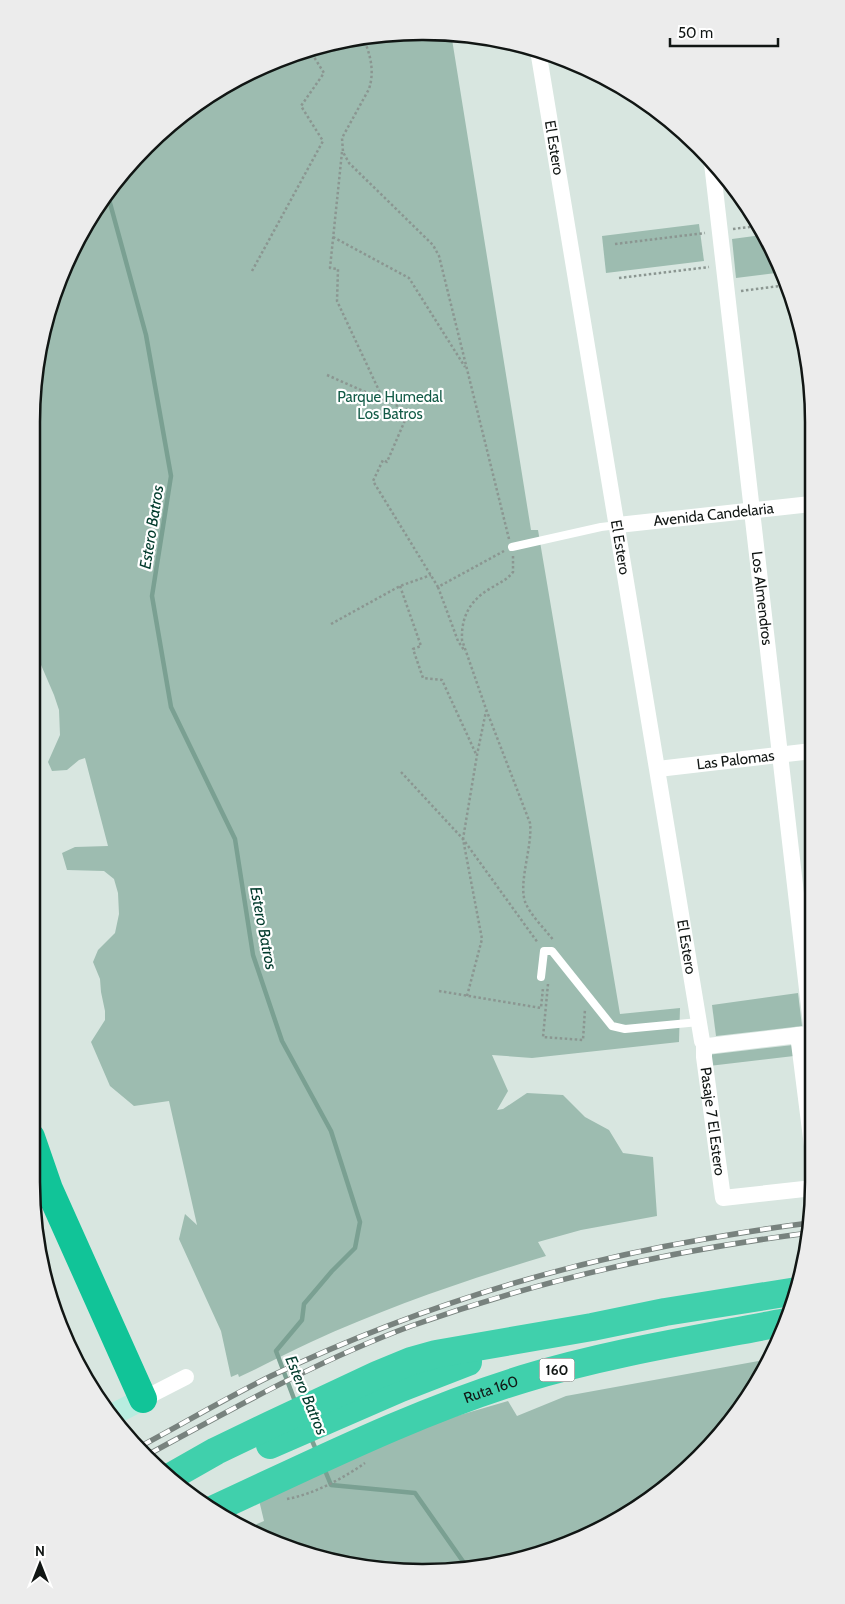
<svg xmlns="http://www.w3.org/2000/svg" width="845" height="1604" font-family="Cabin,sans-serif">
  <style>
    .green { fill: #9dbcb0 }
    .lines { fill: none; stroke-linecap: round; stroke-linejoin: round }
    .stream { stroke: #7aa092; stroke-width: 4.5 }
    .path { stroke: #8b9691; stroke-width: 2.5; stroke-dasharray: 2.5 2.5; stroke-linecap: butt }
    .service { stroke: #fff; stroke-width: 8 }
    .minor { stroke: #fff; stroke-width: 16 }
    .secondary { stroke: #b8ede0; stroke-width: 22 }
    .trunk { stroke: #40d0ac; stroke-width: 28 }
    .motorway { stroke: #11c498; stroke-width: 28 }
    .rail-casing { stroke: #78827e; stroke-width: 5.5 }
    .rail { stroke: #fff; stroke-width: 4; stroke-dasharray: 11; stroke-linecap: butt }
    .labels { text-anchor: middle; stroke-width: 4.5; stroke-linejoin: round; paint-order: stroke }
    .shield { fill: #fff; stroke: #585c5a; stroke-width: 1 }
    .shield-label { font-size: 14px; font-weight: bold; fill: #111614 }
    .street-label { font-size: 15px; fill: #111614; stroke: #fff }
    .park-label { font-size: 15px; fill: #135b47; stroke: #fff }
    .water-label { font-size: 16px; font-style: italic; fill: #013a2b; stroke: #fff }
    .rim { fill: none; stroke: #111614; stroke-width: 2.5 }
  </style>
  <rect width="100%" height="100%" fill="#d8e6e0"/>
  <g class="green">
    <path d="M451,33L531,530H538L620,1014L680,1008L679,1042L532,1058L492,1055L508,1091L497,1110L503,1109L527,1093L563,1095L585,1117L609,1130L623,1153L653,1157L657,1216L581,1230L538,1242L546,1256C466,1280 387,1307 311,1342C287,1353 263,1366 239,1377L238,1374L231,1377L221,1331L179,1239L185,1214L197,1225L169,1101L134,1106L110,1086L91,1042L105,1020V1011L101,992L100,979L93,962L98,950L115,933L119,914L118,893L114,879L104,871L67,870L62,853L75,847L108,846L85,758L79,760L67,770L52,771L48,762L60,735L59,710L54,695L32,644V397L45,321L72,249L112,184L165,128L227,84L297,52L372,35Z"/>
    <polygon points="699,224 704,261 606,273 602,236"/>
    <polygon points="762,235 784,272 736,278 732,239"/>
    <polygon points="798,993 802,1026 716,1036 712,1005"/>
    <polygon points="793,1045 794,1056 709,1066 707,1055"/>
    <polygon points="770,1359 699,1458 595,1533 473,1569 397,1572 322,1559 250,1527 264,1521 258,1496 436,1422 508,1401 517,1416 566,1396"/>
  </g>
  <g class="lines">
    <g class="stream">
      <polyline points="107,192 146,335 171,476 152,596 171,707 235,839 253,955 282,1041 331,1131 360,1222 355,1248 332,1271 304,1304 302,1320 276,1351 296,1404"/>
      <polyline points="310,1436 317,1452"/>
      <polyline points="324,1468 331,1485 415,1493 469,1570"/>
    </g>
    <g class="path">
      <path d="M363,37C370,54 375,70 369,89L342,138L343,152L349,163L433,245L439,256L509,539"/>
      <polyline points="364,39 391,34"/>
      <polyline points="342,152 330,268 338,269 337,301 383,399"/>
      <polyline points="733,229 757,226"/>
      <polyline points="333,237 409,278 465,367"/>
      <polyline points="615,244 705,233"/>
      <polyline points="252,271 323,141 301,106 324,73 309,49"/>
      <polyline points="619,278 709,267"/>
      <polyline points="741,291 787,285"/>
      <polyline points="327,375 409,411 387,462 383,460 373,481 438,587 504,551"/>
      <path d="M513,556V572C507,580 499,583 491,588C470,600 461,617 462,640L486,709L530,823C533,846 517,885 526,904C532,917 545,929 554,941"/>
      <polyline points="400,586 421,646 413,649 423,678 442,680 476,754"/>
      <polyline points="438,587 458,641 464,650"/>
      <polyline points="331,624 400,586 431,575"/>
      <polyline points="401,772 463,839 538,943"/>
      <polyline points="548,984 543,1037 583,1040 585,1009"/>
      <polyline points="439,991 541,1008 543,988"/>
      <polyline points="467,996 482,939 463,839 477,755 486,711"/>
      <path d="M287,1499C314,1494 342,1479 365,1463"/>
    </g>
    <g class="service">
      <polyline points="512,547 601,527 618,525"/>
      <polyline points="541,977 544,951 552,951 612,1026 625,1029 699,1022"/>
    </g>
    <g class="minor">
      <path id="s1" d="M538,50L702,1041L704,1044V1057L723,1198L813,1188"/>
      <path id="s2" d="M712,163L812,1033"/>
      <path id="s3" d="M618,525L811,504"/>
      <path id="s4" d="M658,769L812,751"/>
      <polyline points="798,1035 813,1154"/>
      <polyline points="704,1044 708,1046 808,1034"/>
      <polyline points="143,1399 186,1377"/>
    </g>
    <polyline class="secondary" points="110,1416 143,1399"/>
    <g class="trunk">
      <polyline points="270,1445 401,1388 468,1362"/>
      <polyline points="172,1476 216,1451 270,1425 377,1375 411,1361 436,1354 592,1327 665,1312 797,1291"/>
      <path id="s5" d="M212,1510C314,1463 415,1412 523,1379C608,1353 698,1339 786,1322"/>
    </g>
    <polyline class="motorway" points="31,1137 49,1189 143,1399"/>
    <defs>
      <g id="rail">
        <path d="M141,1446C184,1423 226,1398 271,1376C410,1310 553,1265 705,1239C740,1233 775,1227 810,1223"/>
        <path d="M149,1454C234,1408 319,1360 411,1326C540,1280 673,1250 809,1233"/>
      </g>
    </defs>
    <use href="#rail" class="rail-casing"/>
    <use href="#rail" class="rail"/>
  </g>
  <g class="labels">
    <rect class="shield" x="539.5" y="1358.5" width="35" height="23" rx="4"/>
    <g class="shield-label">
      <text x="557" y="1375">160</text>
    </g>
    <g class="street-label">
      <text dy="5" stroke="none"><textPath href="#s1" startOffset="99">El Estero</textPath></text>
      <text dy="5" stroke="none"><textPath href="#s3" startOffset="96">Avenida Candelaria</textPath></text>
      <text dy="5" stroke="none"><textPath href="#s1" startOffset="504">El Estero</textPath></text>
      <text dy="5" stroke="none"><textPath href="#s2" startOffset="438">Los Almendros</textPath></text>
      <text dy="5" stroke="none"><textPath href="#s4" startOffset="78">Las Palomas</textPath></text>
      <text dy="5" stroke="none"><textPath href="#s1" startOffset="909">El Estero</textPath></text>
      <text dy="5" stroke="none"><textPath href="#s1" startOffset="1086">Pasaje 7 El Estero</textPath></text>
      <text dy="5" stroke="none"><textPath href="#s5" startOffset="304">Ruta 160</textPath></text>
    </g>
    <g class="park-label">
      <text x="390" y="402">Parque Humedal<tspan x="390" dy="17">Los Batros</tspan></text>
    </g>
    <g class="water-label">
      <text transform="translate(151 527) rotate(-81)" y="6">Estero Batros</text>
      <text transform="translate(264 928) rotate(79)" y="6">Estero Batros</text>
      <text transform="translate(307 1395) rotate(67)" y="6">Estero Batros</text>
    </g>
  </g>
  <path d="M0 0H845V1604H0ZM422 40H423A382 382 0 0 1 805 422V1182A382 382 0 0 1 423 1564H422A382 382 0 0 1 40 1182V422A382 382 0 0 1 422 40Z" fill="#ececec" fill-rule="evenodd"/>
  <path class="rim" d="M422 40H423A382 382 0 0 1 805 422V1182A382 382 0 0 1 423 1564H422A382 382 0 0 1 40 1182V422A382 382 0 0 1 422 40Z"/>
  <g transform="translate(40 1564)" stroke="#ffffff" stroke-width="4" paint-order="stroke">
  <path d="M0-4L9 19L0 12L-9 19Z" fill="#111614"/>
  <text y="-8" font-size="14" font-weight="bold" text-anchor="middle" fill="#111614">N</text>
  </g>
  <path d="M670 38v8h108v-8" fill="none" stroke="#111614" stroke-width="2.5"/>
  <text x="678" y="38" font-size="15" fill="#111614" stroke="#ffffff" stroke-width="4" paint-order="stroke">50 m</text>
</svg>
